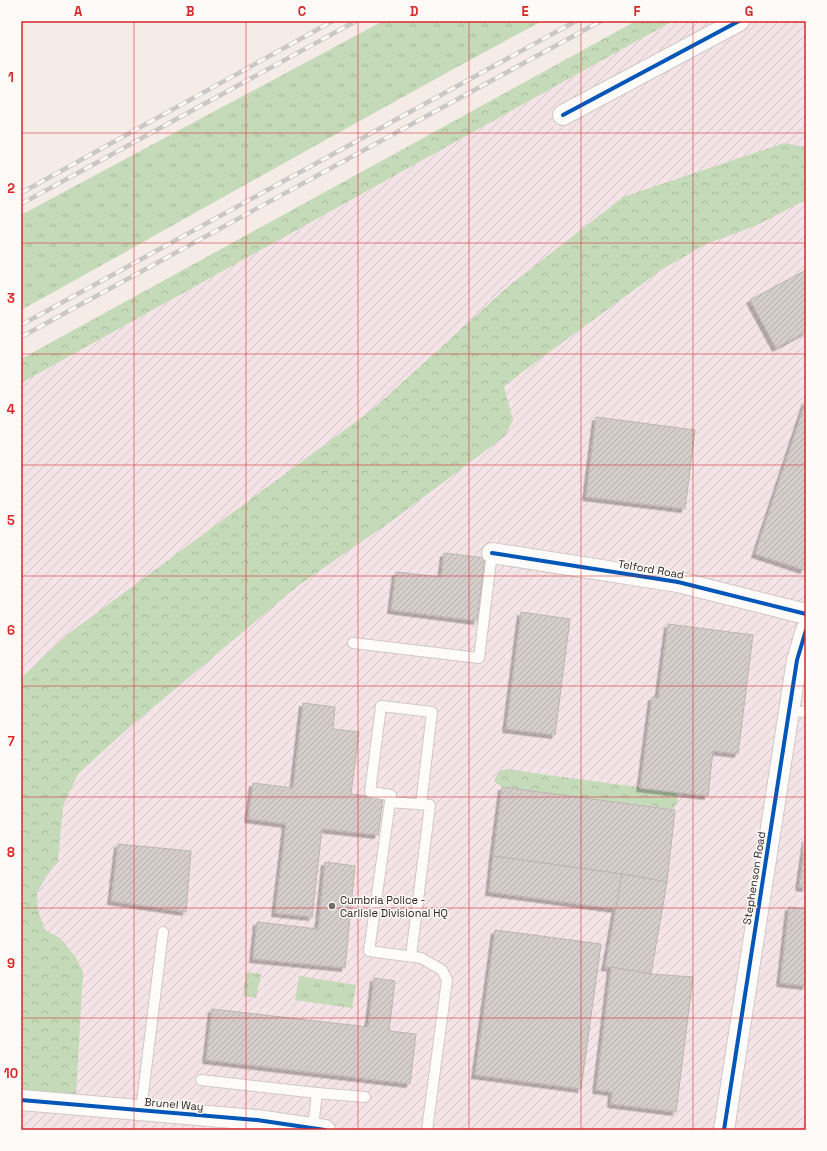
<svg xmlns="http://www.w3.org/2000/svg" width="827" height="1151" font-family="'Space Grotesk',sans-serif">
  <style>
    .industrial { fill: url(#industrial-furrows) }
    .grass { fill: url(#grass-tufts) }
    .forest { fill: url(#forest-crowns) }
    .building { fill: url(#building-hatch); stroke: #bcb4b1; filter: url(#shadow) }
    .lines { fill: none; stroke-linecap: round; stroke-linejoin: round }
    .service-casing { stroke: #d0c8c5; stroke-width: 12 }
    .minor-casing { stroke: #d0c8c5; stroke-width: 22 }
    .service { stroke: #fefcfb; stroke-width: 10 }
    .minor { stroke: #fefcfb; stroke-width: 20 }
    .rail-casing { stroke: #cac8c7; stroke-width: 4.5 }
    .rail { stroke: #fdfaf8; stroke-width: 3; stroke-dasharray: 9; stroke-linecap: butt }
    .cycleway-casing { stroke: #fdfaf8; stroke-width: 6 }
    .cycleway { stroke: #0057b8; stroke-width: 4 }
    .grid { fill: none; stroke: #d62828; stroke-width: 1; stroke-opacity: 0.55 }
    .poi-dot { fill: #726a67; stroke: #fdfaf8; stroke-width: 1.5 }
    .labels { text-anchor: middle; stroke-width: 3; stroke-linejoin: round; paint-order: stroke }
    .street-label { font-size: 11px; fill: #2b2522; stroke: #fdfaf8 }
    .poi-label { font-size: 11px; fill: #2b2522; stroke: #fdfaf8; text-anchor: start }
    .neatline { fill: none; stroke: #d62828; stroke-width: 1.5 }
    .grid-label { font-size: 13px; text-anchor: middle; font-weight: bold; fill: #d62828 }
  </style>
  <defs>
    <pattern id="industrial-furrows" width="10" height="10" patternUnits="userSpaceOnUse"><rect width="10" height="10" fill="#f4e3e7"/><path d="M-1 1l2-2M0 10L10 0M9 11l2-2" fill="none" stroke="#d1c3c6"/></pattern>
    <pattern id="grass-tufts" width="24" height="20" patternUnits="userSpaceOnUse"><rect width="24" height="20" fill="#c4dab8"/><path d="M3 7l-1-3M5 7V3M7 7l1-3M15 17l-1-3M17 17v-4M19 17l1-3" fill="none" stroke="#a9bb9e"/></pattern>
    <pattern id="forest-crowns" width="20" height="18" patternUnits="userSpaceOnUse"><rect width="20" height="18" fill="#c4dab8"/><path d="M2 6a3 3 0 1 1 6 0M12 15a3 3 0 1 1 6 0" fill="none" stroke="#a9bb9e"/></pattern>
    <pattern id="building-hatch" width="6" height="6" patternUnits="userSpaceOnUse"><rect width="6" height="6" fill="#d5cdca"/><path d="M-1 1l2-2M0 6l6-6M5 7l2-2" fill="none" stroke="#b7b0ad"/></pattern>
    <filter id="shadow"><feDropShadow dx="-3.5" dy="3.5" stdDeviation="0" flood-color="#0004"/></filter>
  </defs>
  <rect width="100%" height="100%" fill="#f5ebe7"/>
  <polygon class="industrial" points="673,21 806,21 806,1130 21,1130 21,383"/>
  <g class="grass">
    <path d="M383,21H542C367,115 195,214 21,310V215Z"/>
    <polygon points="246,972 261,974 256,998 243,996"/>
    <polygon points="299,976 356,985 352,1008 295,1000"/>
  </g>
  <g class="forest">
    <polygon points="636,21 673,21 21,383 21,359"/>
    <polygon points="784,143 806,147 806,200 755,226 706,244 661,270 521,373 504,387 513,420 505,436 393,520 299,585 125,731 78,774 63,806 58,861 46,877 37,893 38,910 45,930 60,938 75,956 83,972 76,1096 21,1091 21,678 68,634 373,409 510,285 623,197"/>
    <polygon points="508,769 547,775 676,792 678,802 673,809 502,787 494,781 499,771"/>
  </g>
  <g class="building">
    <polygon points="806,270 806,332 776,348 750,300"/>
    <polygon points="806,400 806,565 804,570 755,554"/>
    <polygon points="596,417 695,430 685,509 586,497"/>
    <polygon points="444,553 485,558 477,621 391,610 396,572 441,577"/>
    <polygon points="521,612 570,619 555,735 506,729"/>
    <polygon points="668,624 753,635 738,754 713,751 708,796 640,788 652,697 658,698"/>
    <polygon points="303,703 335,707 333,729 359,732 351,794 383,798 378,835 322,829 312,917 275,913 286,824 248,819 253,783 293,788"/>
    <polygon points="502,787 675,810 667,882 622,874 493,856"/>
    <polygon points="806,838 806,888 799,887"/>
    <polygon points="118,844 191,851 186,912 111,901"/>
    <polygon points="493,856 622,874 616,909 489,892"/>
    <polygon points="325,862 355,866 345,968 253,959 257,922 318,929"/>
    <polygon points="622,874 667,882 651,974 611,967 605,968"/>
    <polygon points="789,907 806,909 806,986 780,983"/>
    <polygon points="495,930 601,944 581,1089 475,1075"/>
    <polygon points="611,967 651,974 693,977 676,1112 611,1104 612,1092 596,1090"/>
    <polygon points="374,978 395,981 389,1031 416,1034 410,1084 206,1060 212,1009 368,1027"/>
  </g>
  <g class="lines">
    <defs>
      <g id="service">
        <polyline points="353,643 479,658 492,553"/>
        <polyline points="789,711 806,712"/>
        <polyline points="390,802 391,795 370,792 381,706 432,712 421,804"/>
        <polyline points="411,956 430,805 390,802 369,951 421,958 442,970 447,980 427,1130"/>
        <polyline points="201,1080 317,1093 313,1128"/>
        <polyline points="317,1093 365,1097"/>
        <polyline points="141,1110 163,932"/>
      </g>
      <g id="minor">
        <polyline points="563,115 739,21"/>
        <polyline points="492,553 678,582 806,614"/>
        <polyline points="21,1100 257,1120 325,1130"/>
        <polyline points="724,1130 797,660 806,630"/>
      </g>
    </defs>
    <use href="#service" class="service-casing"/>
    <use href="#minor" class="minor-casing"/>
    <use href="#service" class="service"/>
    <use href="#minor" class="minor"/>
    <defs>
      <g id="rail">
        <polyline points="21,193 333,21"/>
        <polyline points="21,204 356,21"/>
        <polyline points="21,325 576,21"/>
        <polyline points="21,337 601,21"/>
      </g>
    </defs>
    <use href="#rail" class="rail-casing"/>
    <use href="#rail" class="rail"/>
    <defs>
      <g id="cycleway">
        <polyline points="563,115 739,21"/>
        <polyline points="492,553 678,582 806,614"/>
        <polyline points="21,1100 257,1120 325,1130"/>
        <polyline points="724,1130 797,660 806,630"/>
      </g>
    </defs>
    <use href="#cycleway" class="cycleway-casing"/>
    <use href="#cycleway" class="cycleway"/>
  </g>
  <path class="grid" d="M134,21V1130M246,21V1130M358,21V1130M469,21V1130M581,21V1130M693,21V1130M21,133H806M21,243H806M21,354H806M21,465H806M21,576H806M21,686H806M21,797H806M21,908H806M21,1018H806"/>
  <circle class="poi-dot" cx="332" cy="906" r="4"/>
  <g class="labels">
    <g class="street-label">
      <text transform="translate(651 569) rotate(10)" y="4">Telford Road</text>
      <text transform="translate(754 878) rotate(-81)" y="4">Stephenson Road</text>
      <text transform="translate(174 1104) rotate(5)" y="4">Brunel Way</text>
    </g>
    <g class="poi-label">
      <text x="340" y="904">Cumbria Police -<tspan x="340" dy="13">Carlisle Divisional HQ</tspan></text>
    </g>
  </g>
  <rect width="827" height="1151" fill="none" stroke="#fdfaf8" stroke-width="44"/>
  <rect x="22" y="22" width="783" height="1107" class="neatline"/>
  <g class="grid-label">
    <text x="78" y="16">A</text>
    <text x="190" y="16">B</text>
    <text x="302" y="16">C</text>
    <text x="414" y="16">D</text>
    <text x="525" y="16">E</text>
    <text x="637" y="16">F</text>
    <text x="749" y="16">G</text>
    <text x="11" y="82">1</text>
    <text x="11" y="193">2</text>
    <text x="11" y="303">3</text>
    <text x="11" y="414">4</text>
    <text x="11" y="525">5</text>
    <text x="11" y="635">6</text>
    <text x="11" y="746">7</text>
    <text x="11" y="857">8</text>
    <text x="11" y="968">9</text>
    <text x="11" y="1078">10</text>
  </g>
</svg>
